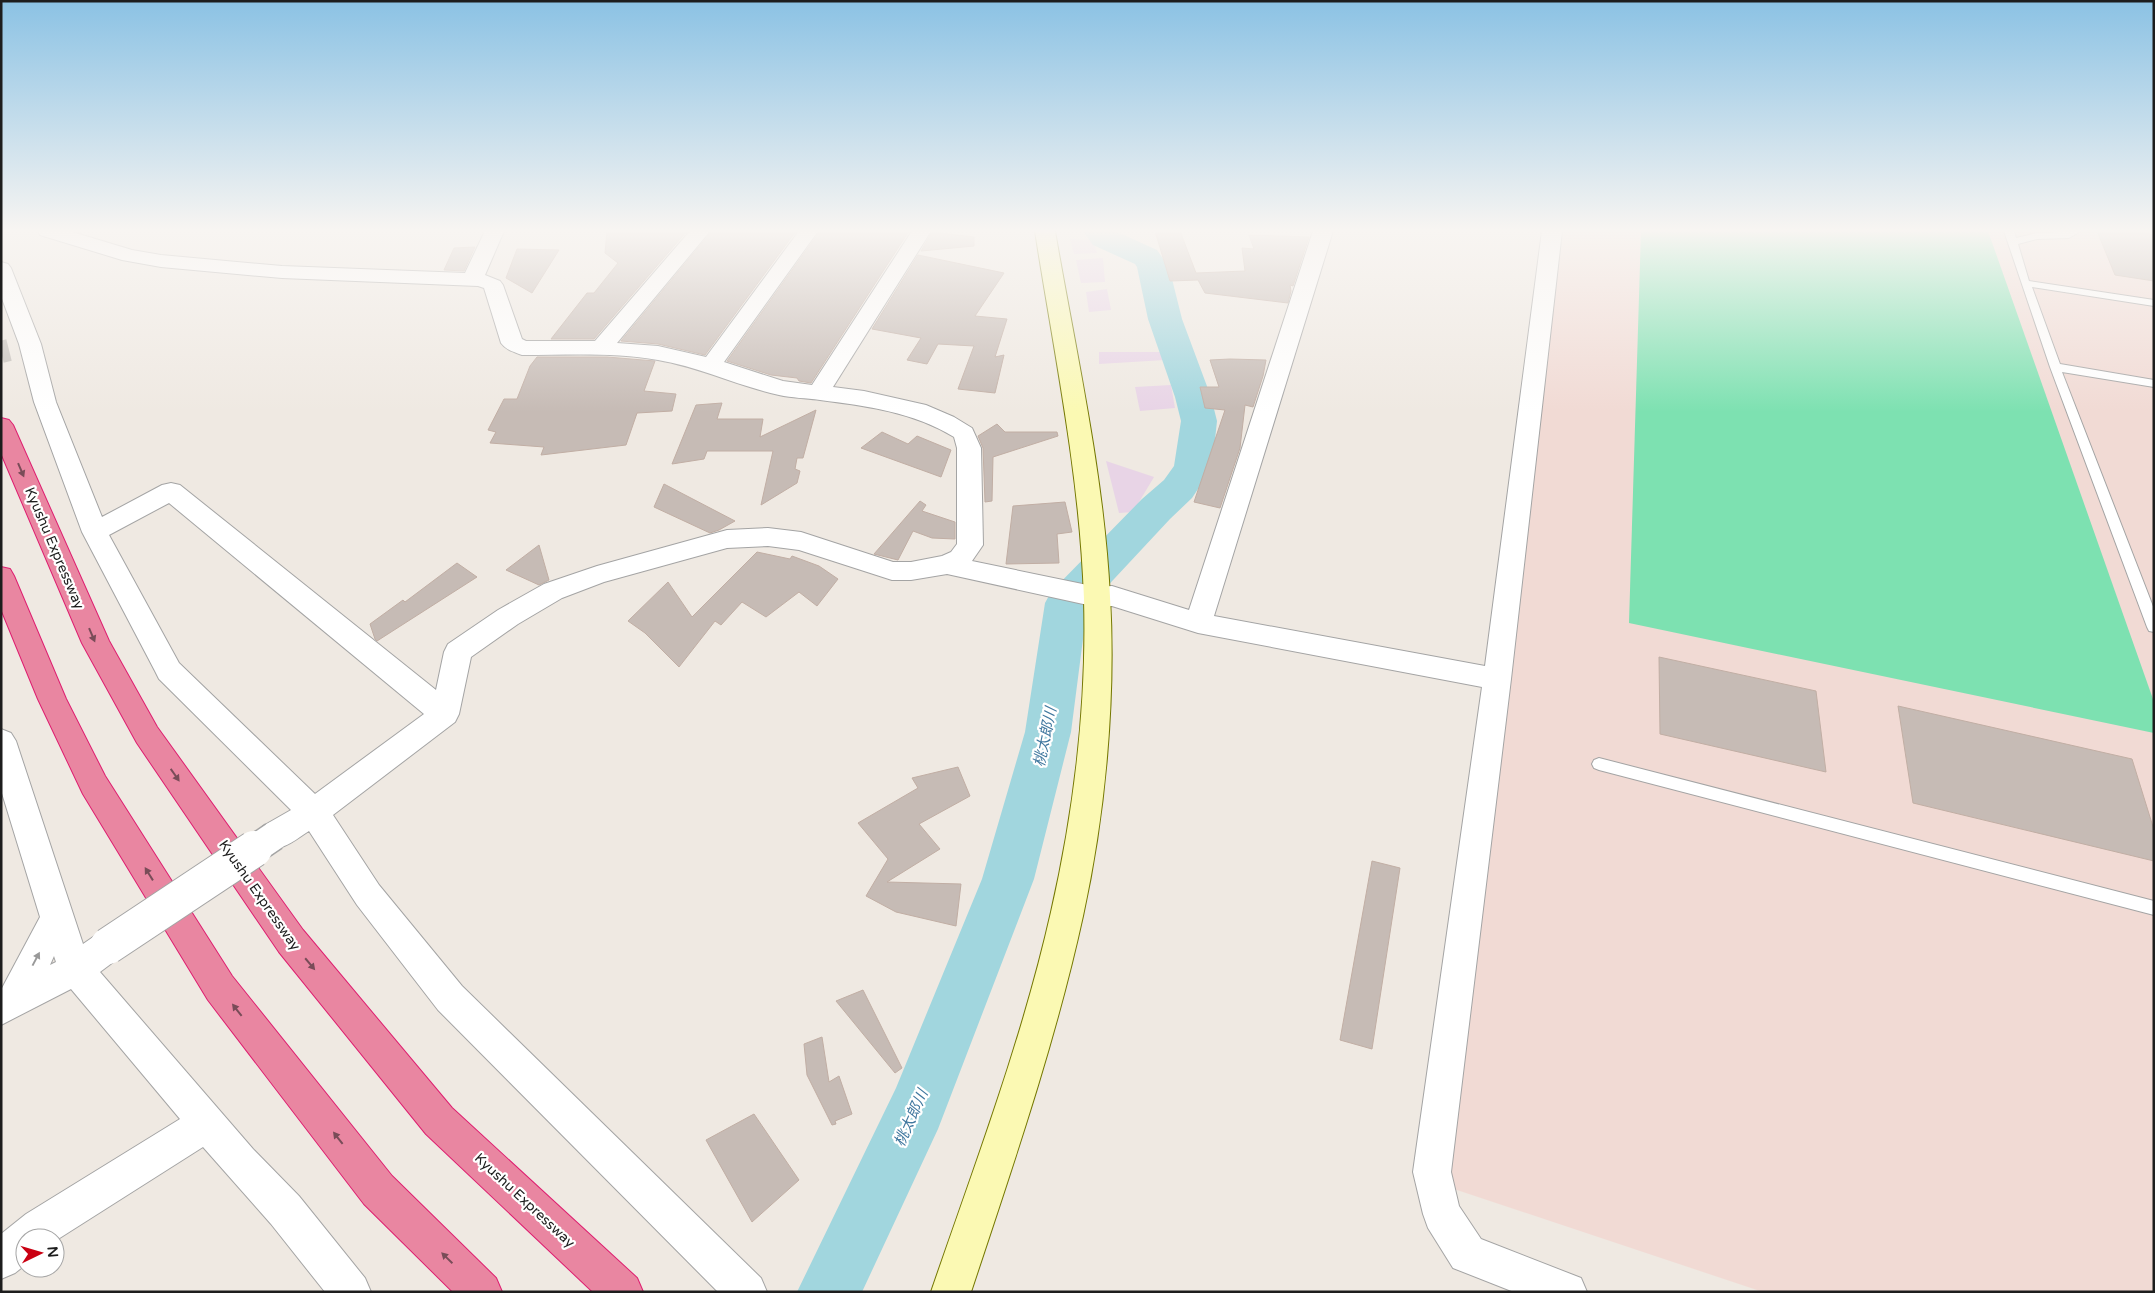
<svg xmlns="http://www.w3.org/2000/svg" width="2155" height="1293" font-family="'Varela Round','Noto Sans JP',sans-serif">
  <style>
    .industrial { fill: #e8d4e6 }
    .military { fill: #f1dad4 }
    .pitch { fill: #7de1b1 }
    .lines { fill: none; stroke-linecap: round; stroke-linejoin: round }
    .river { fill: #a1d6de; fill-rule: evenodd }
    .building { fill: #c6bbb5; stroke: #c1aea4 }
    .street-tunnel { stroke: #c5c0bb; stroke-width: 22; stroke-dasharray: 22 11; stroke-linecap: butt }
    .lane-casing { stroke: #a4a4a4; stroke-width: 2 }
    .street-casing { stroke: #a4a4a4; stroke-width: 2 }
    .secondary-casing { stroke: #747701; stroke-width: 2 }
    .highway-casing { stroke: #de1e70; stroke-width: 2 }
    .lane { fill: #fff; fill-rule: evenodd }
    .street { fill: #fff; fill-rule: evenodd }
    .secondary { fill: #fbf9b3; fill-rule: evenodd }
    .highway { fill: #e986a1; fill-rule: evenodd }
    .street-bridge-far1-casing { stroke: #a4a4a4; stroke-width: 31; stroke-linecap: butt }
    .street-bridge-casing { stroke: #a4a4a4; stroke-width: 38; stroke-linecap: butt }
    .street-bridge-far1 { stroke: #fff; stroke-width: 28 }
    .street-bridge { stroke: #fff; stroke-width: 36 }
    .oneway { fill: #794c58 }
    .oneway2 { fill: #999 }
    .labels { text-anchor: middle; stroke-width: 4.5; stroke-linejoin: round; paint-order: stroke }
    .street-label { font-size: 14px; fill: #1d1d1d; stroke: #fff }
    .water-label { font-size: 15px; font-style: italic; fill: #41789f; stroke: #fff }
  </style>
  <rect width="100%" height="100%" fill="#efe9e2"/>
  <g class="industrial">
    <polygon points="1070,239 1093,240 1097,253 1074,254"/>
    <polygon points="1103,258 1105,282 1081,283 1076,260"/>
    <polygon points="1107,289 1111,310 1089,312 1086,292"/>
    <polygon points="1099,352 1163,352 1165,360 1099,364"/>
    <polygon points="1171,385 1175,408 1140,411 1135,387"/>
    <polygon points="1106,461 1154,477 1133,512 1119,513"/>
  </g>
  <polygon class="military" points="1559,231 2154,231 2154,1292 1763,1292 1445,1186"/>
  <polygon class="pitch" points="1641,231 1988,231 2154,702 2154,733 1629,623"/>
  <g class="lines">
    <polygon class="river" points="1083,231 1115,231 1157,250 1169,267 1182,319 1211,397 1217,421 1212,468 1192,498 1170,519 1087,608 1071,732 1034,879 938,1129 862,1292 797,1292 896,1088 982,879 1025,732 1045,603 1051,592 1142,499 1164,480 1174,466 1181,421 1175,397 1148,319 1137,267 1135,264 1093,245"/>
  </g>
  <g class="building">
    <polygon points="607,231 687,231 594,339 551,339 587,293 594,293 618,263 605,253"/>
    <polygon points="712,231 796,231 705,355 658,344 621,341"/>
    <polygon points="820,231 909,231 811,383 799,381 797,378 771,375 727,361"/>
    <polygon points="1155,231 1180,231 1196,273 1245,271 1242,248 1254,249 1249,235 1309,237 1293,286 1290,285 1291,291 1288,303 1205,293 1198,280 1170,281"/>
    <polygon points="2097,231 2135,231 2154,235 2154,281 2115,275"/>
    <polygon points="932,232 974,237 974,246 921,251"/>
    <polygon points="475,247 464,271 444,270 454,248"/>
    <polygon points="517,249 559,250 532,293 506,278"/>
    <polygon points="918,255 1004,273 975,316 1007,319 995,357 1004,355 995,393 958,389 974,346 938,344 927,364 907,360 921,338 872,329"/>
    <polygon points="537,357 607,357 655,361 644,391 676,394 672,411 637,413 626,445 541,455 544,447 490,443 496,432 488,430 504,399 517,399 530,366"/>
    <polygon points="1230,359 1266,360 1263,376 1253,407 1245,405 1240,448 1220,508 1194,502 1225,410 1205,408 1200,387 1219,387 1210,360"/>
    <polygon points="722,403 717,419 763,419 760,437 816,410 803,458 797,458 795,469 800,471 797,483 761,505 773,451 707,451 704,459 672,464 696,405"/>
    <polygon points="997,424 1005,432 1057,432 1058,436 993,457 992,501 985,502 983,448 978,436"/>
    <polygon points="882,432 908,444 917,436 951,450 941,477 861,448"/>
    <polygon points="664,484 735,521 719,530 710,533 654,507"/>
    <polygon points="920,501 926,505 922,511 955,522 955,539 932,538 913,531 898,560 874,554"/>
    <polygon points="1065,502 1072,532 1057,534 1059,563 1006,564 1013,506"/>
    <polygon points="539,545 549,580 539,585 506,570"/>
    <polygon points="757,552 790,559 792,556 819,566 838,579 817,606 799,592 766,617 742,602 721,625 715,621 679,667 645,633 628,621 668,582 692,617"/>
    <polygon points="457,563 477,577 377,641 375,639 370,624 403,600 405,602"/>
    <polygon points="1659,657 1816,691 1826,772 1660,734"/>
    <polygon points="1898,706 2132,759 2154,830 2154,861 1913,803"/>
    <polygon points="958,767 970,796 919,824 940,849 887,882 961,884 956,926 896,912 866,896 888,859 858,823 918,788 912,778"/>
    <polygon points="1372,861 1400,868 1372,1049 1340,1040"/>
    <polygon points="863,990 902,1068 895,1073 836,1001"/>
    <polygon points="822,1037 829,1082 839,1076 852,1114 835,1121 836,1124 832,1125 807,1075 804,1044"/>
    <polygon points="754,1114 799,1180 752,1222 706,1140"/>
  </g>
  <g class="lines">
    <polyline class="street-tunnel" points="1,352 9,350"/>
    <defs>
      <g id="lane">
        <polygon points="2004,231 2014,231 2016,238 2037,233 2081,231 2069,238 2037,239 2018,244 2029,281 2154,300 2154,306 2032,287 2060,364 2154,380 2154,387 2062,372 2154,609 2154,632 2149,631 2147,627 2050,367"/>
        <polygon points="1599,758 2154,901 2154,915 1599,770 1594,768 1592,764 1594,760"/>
      </g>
      <g id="street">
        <path d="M38,231H69L132,250L161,255L282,266L465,273L485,231H504L485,275L500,281L503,285L522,339L526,341H595L690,231H710L617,343L658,346L706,357L799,231H818L724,362L783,381L812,385L912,231H931L833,387L864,391L926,405L954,417L972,428L981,448L983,545L972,561L1097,587L1112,586L1189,610L1313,231H1333L1214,616L1485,666L1542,231H1562L1511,679L1451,1172L1459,1206L1481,1239L1581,1278L1587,1292H1514L1453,1268L1428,1228L1423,1214L1413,1172L1482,687L1198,633L1112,606L1097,607L947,574L911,580H892L799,550L768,546L727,548L604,582L562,598L518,624L471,657L459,714L455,722L333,815L379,885L462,986L761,1278L767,1292H718L438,1010L357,905L309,831C293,841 282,853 263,846L258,836L263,826L291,810L159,679L155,671L82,532L34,402L19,344L1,296V262L8,264L11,268L41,344L56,402L102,517L162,485L171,483L180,485L436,690L444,652L448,644L498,610L544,584L597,566L727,530L768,528L801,532L893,562H911L942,556L951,552L957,544V448L954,437C913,412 867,406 820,400C806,398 792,398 779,395C738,386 700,367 658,360C614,352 567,355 522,355C514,352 506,350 501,343L484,288L478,286L282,278L161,267L122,260L40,235ZM169,503L424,714L315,794L179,663L109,535Z"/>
        <path d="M1,729L11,733L16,741L83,944L96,935L108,930L120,935L125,946L120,957L100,972L253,1149L299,1196L365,1278L371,1292H325L271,1224L203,1147L55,1241V1238H25V1265L15,1273L1,1279V1234L26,1214L180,1119L71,989L1,1025V990L40,917L1,790ZM54,956L56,962L50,965Z"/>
      </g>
      <path id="secondary" d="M1035,231H1055C1076,353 1104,474 1110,597C1116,700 1105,816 1083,916C1055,1044 1012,1168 971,1292H931C974,1167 1022,1041 1051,912C1074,811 1087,703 1084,599C1080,475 1054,353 1035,231Z"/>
      <g id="highway">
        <polygon points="1,418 9,420 13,425 109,641 157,727 303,930 452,1108 637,1278 643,1292 593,1292 426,1134 279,952 137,743 82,643 1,453"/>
        <polygon points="1,567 10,569 14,576 66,699 105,776 232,976 392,1176 496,1278 502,1292 453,1292 364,1204 208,1000 83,794 38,699 1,609"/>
      </g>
    </defs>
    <use href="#lane" class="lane-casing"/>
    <use href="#street" class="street-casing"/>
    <use href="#secondary" class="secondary-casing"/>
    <use href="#highway" class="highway-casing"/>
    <use href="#lane" class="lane"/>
    <use href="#street" class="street"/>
    <use href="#secondary" class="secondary"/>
    <use href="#highway" class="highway"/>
    <defs>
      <polyline id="street-bridge-far1" points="252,851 274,836"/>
      <polyline id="street-bridge" points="108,946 254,849"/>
    </defs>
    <use href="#street-bridge-far1" class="street-bridge-far1-casing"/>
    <use href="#street-bridge" class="street-bridge-casing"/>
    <use href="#street-bridge-far1" class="street-bridge-far1"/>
    <use href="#street-bridge" class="street-bridge"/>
  </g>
  <defs><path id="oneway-solid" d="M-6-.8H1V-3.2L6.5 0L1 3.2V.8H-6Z" transform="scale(1.25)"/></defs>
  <g class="oneway">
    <use href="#oneway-solid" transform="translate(21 470) rotate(67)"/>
    <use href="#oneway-solid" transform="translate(92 635) rotate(67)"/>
    <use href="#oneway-solid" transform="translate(175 775) rotate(55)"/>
    <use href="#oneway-solid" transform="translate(149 874) rotate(-122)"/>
    <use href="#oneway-solid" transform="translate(310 964) rotate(50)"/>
    <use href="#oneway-solid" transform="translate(237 1010) rotate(-128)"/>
    <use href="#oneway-solid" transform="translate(338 1138) rotate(-128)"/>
    <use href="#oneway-solid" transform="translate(447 1258) rotate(-136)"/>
  </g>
  <use class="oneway2" href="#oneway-solid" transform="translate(36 959) rotate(-62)"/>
  <linearGradient id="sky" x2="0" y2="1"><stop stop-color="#8bc2e4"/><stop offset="0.56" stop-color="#f8f5f2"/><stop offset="1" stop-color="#f8f5f2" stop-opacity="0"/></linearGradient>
  <rect width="2155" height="412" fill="url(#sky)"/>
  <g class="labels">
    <g class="street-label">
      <text transform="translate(55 548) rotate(67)" y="5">Kyushu Expressway</text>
      <text transform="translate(260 895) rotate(55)" y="5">Kyushu Expressway</text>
      <text transform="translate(525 1200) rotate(43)" y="5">Kyushu Expressway</text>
    </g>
    <g class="water-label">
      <text transform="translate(1045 737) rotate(-78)" y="5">桃太郎川</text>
      <text transform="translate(911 1118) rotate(-66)" y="5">桃太郎川</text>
    </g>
  </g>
  <rect width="2155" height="1293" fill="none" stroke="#1d1d1d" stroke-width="5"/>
  <g transform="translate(40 1253) rotate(85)"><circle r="24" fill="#ffffff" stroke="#a5a5a5"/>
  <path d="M0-4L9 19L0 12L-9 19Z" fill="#ca0012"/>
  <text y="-8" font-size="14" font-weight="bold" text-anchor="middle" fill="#1d1d1d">N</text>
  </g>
</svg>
